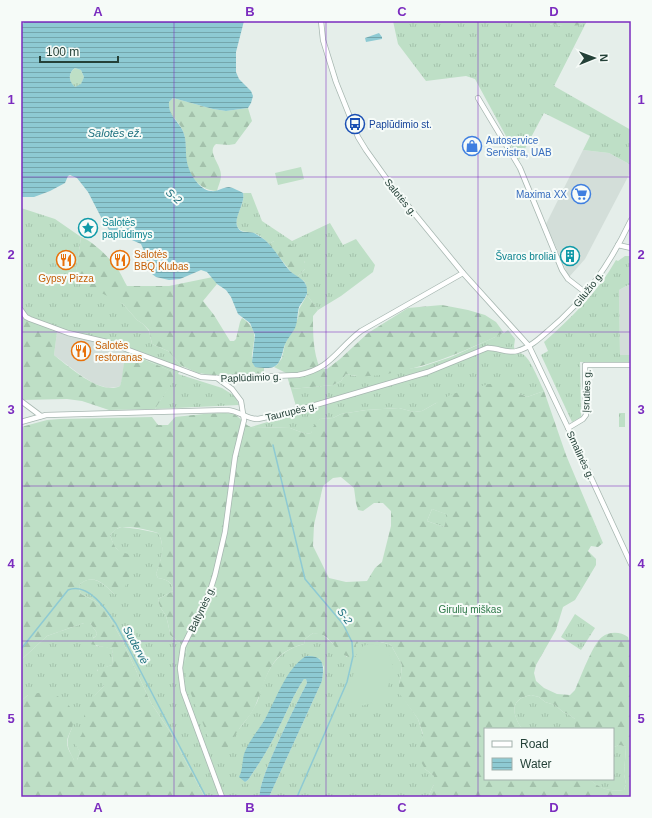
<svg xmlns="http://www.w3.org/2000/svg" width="652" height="818" font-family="Helvetica,sans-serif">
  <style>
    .built { fill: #d3ded9 }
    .grass { fill: url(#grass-tufts) }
    .forest { fill: url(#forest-firs); fill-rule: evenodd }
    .pitch { fill: #bedfc6 }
    .water { fill: url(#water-rules); fill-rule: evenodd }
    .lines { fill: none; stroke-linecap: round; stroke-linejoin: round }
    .stream { stroke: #8ecad3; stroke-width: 1.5 }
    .street-casing { stroke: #a7b7b1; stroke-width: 6 }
    .street { stroke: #fff; stroke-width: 4.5 }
    .grid { fill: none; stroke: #7b2cbf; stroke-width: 1; stroke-opacity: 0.55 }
    .labels { text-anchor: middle; stroke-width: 4; stroke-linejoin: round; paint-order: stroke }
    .transit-label { font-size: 10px; fill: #164399; stroke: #f6fbf8; text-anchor: start }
    .shop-label { font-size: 10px; fill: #366cbe; stroke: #f6fbf8; text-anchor: start }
    .street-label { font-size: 10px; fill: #244138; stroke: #f6fbf8 }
    .culture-label { font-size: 10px; fill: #0d838f; stroke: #f6fbf8; text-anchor: start }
    .food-label { font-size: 10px; fill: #c56008; stroke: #f6fbf8; text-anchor: start }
    .park-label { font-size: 10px; fill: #2d7848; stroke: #f6fbf8 }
    .water-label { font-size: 11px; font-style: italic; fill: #1d707e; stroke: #f6fbf8 }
    .neatline { fill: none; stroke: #7b2cbf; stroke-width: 1.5 }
    .grid-label { font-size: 13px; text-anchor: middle; font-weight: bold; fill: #7b2cbf }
  </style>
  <defs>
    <pattern id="grass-tufts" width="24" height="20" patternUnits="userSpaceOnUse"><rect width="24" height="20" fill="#bedfc6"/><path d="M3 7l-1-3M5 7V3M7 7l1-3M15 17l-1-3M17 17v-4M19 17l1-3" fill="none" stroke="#a3c1ab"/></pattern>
    <pattern id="forest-firs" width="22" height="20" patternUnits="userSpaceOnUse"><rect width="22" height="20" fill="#bedfc6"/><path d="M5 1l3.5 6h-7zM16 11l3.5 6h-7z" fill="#a3c1ab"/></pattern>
    <pattern id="water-rules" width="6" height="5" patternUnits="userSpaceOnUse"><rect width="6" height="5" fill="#8ecad3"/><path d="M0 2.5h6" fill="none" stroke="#74a6ac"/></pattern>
  </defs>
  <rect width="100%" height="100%" fill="#e5eeea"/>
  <g class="built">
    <polygon points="583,150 609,153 631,165 631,171 585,259 569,277 546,224"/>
    <polygon points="628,285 631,285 631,355 620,355 619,290"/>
    <polygon points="57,332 102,343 127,352 124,358 123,377 120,386 117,387 108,388 95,384 82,376 54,355"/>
  </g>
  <g class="grass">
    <path d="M393,21H528C538,23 549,21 560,21L550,22V25L553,24L561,26L581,25L583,21H587L554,86L631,130V165L609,153L583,150L590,136L544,113L519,160L475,79L466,76L426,81L398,44Z"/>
    <path d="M75,68L81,70L84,77L81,85L75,87L73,86C68,79 69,72 75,68Z"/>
    <path d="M243,193H251L262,221L292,241L330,223L343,245L356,239L375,265L373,272L341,296L318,310L307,295L306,285L304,281L297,277L305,269V262L274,241L269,244C265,240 260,235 254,233C247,231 240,233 237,226C233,217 246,204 243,193Z"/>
    <path d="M21,208L55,219L81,237L76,271L123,304L137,320L143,324L149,331L152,344L168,351L182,366L178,374L222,388L235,396L239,405L155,409L177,374C153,363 129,351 103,343C76,334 45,333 21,316Z"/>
    <path d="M625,256H631V285H628L619,290L620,355H631V363L580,362L581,417L572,422L541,355L548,351L544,342C571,318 598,292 616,260L618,261Z"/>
    <path d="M508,330L515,339L514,346L515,354C518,353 522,353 524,355C531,360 540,383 544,391L527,397L518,393L436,403L422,411L414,412L399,408L366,410L341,414L333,418L320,419L311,433L306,434L290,428L251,427L298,413L291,389L333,385L341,381L346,374L355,376L421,367L451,357L504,333Z"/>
    <rect x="619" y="413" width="6" height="14"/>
    <polygon points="432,509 449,515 444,527 427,521"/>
    <path d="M122,527L138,529L158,533C166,546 161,561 156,574L158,578C166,579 173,582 173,591L158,599C159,607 162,609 166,616C168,623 169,628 170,635L187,649L185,661L208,736L239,729C245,721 251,714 255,706C258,702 259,696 260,692C269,667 277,651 304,644L305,639L313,633L322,634L347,657L356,643C368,639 379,641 391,645L402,665L401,675L399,684L400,693L418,719L423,735L421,744L425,769L434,776V784L428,797H269L322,681L324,667L319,658L265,719L244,755L242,778L245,782L248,780C259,764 270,747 278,729C287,712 293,695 304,679H306L307,683C298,701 256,782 260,797H207L203,794L169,730L151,703L122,640L106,611L95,601L81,594L79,589L80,584C93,573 104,584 114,594L121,553L114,546L110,535L116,529Z"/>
    <polygon points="575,614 595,628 581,650 561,637"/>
    <path d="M84,623H90L97,633L96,636L93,638L96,646L106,647L113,649L112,665L97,670L104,686L95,695L84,719V730L83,736L76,744L80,752L77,760H74C67,746 65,743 72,728L28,695L21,701V660L47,636Z"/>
    <path d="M531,695L539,697L545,702L555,705L563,712L568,714L575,719V725L574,729H522C512,714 509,699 531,695Z"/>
    <path d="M620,745L626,747L624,774L626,784L624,790C609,791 601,790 589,779H613V747Z"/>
  </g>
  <g class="forest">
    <path d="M560,21H583L581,25C575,26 569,26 563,26C558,26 554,23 549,25L550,22Z"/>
    <path d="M173,98L213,109L226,111L248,108L252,121L235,144L229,145L216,144C206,152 222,165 221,176C221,181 218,186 217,191C201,191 188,176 186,160C185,150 187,138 182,129C177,118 168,117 169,102Z"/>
    <path d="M81,237C93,241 112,260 119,271C122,276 124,281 127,286H169L213,277L217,284L203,301L214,315L230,341H234L236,339L240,322L242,318C259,329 254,338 252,355C251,358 254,363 255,367L264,368V374L212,375L198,373L182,366L168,351L152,344L149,330L143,324L137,320L123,304L78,281L76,271Z"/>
    <path d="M279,240C290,243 308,256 305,269L297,277L291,272L269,244L274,241Z"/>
    <path d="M307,295L318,310L313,316C313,335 313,351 320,369H327L340,359L368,333L408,308L442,305L468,310L485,315L496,322L504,333C469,349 438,363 401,371C382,375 365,379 346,374L341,381L333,385L291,389L286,373L274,367L277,365L282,358L285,344L298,318L299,309Z"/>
    <path d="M21,315L29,321L57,332L54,355C68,366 101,396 120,386C124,375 122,362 127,352L178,374L155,409L109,410L82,401L67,399L21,400Z"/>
    <path d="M509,382L516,385L518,393L527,397L544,391L566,455L603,543L598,547L591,546L588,551L596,559V565L575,600L563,607L556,630L536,665L534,673L536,681L544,688L557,694L570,695L575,690C580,679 593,643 602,637C610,631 621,632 628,637L631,649V797H428L434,784V776L425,769L418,756L423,734L418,719L399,693V684L401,675L402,665L391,645C379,641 368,639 356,644V656C342,662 334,641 323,635C320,634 316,634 313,633L305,639L304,644C269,653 268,675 256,704C252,715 243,722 237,732C233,739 229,748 222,752L214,747L208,736L186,681L185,661L187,649L170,635C169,628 168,623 166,616C162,609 159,607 158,599L173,591C173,582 166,579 158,578L156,574C161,560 166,546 158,533C148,530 128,525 118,528C115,530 113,532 110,535C114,546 116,552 129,554L133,560L132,571L122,593L114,594C104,584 94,573 80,584L79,589L81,594L95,601L106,611L122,640L151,703L169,730L203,794L207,797H21V701L28,695L48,691C64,699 78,707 72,728C70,733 67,737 67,743C67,749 72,755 74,760H77L80,752L75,744C90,727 80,725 86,708C89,699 98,692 104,686L96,675L98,669L112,665L113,649L90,644V641L96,636L97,633L90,623H84L47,636L21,660V427L47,420L60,419L152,417L158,425H168L175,417C188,416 222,411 233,414C240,416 243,424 251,427L290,428L306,434L311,433L313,427L320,419L333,418L341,414L366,410L399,408L414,412L422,411L452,394L489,384ZM341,477L354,488L356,503L358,510L363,511L374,503H383L391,511V526L382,562L375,568L367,581L346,582L329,578L313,546L314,525L323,486L333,478ZM432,509L448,515L444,527L427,521ZM531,695L539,697L545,702L555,705L563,712L568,714L575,719V725L574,729H613V747L620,745L626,747L624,774L626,784L624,790C609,791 602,790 589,779H485V729H522C512,714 509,699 531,695Z"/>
  </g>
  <g class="pitch">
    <polygon points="301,167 304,179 278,185 275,173"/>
    <polygon points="44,268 52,272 46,286 38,283"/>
    <polygon points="55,273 63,276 57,291 49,288"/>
    <polygon points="369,644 380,646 389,652 393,668 387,690 374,703 360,706 345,699 363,646"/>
  </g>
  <g class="water">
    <path d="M25,21H244L236,52V72L239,79L251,91L253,96L251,103L248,108L226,111L213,109L173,98L169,102C168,118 180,121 184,134C187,143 185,153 187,162C189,173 199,190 211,191C218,192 223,187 229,187C234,188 239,191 243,193C246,203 232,219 238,228C241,234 249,231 254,233C258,235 262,238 265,240C275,249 281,261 290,271C295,276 303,278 306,285C307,287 307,291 307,294C305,299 301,303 299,307C297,314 298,321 295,328C292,334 286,340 284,347C279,367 277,370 255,367L252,362L255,335L250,323L238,314L231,297L226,290L217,284L207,272L201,270L180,279L169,280L156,277L152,274L149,269L145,253L141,244L109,230L103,221L88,192L77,178L70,175L68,176L65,183L50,191L34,197H21V26ZM75,68L81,70L84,77L81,84L75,87L73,85C68,79 69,72 75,68Z"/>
    <polygon points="379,33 382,37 382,39 366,42 365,38"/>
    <path d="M306,656C325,655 324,666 322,681L269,797H260C256,782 298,701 307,683L306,679H304C293,695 287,712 278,729C270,747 259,764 248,780L245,782L239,777C243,769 242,762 244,754C248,742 258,731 265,719C277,698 285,670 306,656Z"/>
  </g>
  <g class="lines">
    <g class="stream">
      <polyline points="273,445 305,579 343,624 352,642 353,656 347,682 297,797"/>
      <path d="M21,649L68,590C88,582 106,609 116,624L206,797"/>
    </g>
    <defs>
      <g id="street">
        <polyline points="321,21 323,40 336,82 358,137 366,150 391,185 463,273 529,346 569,430 631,564"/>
        <polyline points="478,98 520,168 562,270 568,279 586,293"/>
        <polyline points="618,245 631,248"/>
        <path d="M21,310L26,317L30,319L68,333L107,342L201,377L217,378L298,375C331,369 336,350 361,331L463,273"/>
        <polyline points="217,378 232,389 241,401 244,420 235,457 225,532 215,575 210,591 183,647 180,668 183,691 222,797"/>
        <polyline points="21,401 41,416"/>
        <path d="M21,422L46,415L227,410C240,411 246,419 258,419L295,411L428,372L487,348C497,347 507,354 517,351C529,348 539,339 548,331C586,299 610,264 631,220"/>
        <polyline points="568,428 583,419 586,415 585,365 631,365"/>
      </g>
    </defs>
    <use href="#street" class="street-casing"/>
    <use href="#street" class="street"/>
  </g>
  <path class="grid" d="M174,21V797M326,21V797M478,21V797M21,177H631M21,332H631M21,486H631M21,641H631"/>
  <defs>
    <symbol id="bus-ring" viewBox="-11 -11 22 22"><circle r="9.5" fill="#f6fbf8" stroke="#1a4fb4" stroke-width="1.5"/><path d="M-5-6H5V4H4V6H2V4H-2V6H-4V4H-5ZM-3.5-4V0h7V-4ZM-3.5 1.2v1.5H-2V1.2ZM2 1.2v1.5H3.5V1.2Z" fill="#1a4fb4"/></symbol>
    <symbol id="shop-ring" viewBox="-11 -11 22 22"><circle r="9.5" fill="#f6fbf8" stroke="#3f7fe0" stroke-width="1.5"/><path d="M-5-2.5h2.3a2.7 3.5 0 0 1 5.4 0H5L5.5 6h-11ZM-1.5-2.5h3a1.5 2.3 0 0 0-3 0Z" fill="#3f7fe0"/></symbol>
    <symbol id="supermarket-ring" viewBox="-11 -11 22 22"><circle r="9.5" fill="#f6fbf8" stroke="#3f7fe0" stroke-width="1.5"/><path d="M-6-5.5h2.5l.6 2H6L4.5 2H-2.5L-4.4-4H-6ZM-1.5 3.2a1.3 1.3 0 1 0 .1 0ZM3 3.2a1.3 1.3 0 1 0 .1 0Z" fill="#3f7fe0"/></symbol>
    <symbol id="sight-ring" viewBox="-11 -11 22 22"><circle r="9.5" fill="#f6fbf8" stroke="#0f9aa8" stroke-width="1.5"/><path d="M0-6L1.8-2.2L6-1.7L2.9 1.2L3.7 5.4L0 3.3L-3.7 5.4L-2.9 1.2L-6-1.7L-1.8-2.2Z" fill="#0f9aa8"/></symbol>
    <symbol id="building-ring" viewBox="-11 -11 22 22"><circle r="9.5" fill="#f6fbf8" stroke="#0f9aa8" stroke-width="1.5"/><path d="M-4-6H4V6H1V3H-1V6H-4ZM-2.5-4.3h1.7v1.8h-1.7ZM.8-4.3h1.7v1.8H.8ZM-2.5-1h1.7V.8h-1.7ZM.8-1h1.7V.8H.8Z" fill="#0f9aa8"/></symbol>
    <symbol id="restaurant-ring" viewBox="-11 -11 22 22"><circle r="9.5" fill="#f6fbf8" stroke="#e8710a" stroke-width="1.5"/><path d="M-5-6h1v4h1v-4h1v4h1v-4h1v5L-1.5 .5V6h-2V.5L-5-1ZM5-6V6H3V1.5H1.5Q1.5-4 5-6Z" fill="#e8710a"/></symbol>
  </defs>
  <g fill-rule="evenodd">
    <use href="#bus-ring" x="344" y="113" width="22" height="22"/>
    <use href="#shop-ring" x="461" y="135" width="22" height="22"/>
    <use href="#supermarket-ring" x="570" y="183" width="22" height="22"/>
    <use href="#sight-ring" x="77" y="217" width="22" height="22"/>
    <use href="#building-ring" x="559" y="245" width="22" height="22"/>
    <use href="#restaurant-ring" x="55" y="249" width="22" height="22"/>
    <use href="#restaurant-ring" x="109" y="249" width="22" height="22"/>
    <use href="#restaurant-ring" x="70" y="340" width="22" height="22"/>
  </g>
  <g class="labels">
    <g class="transit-label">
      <text x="369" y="128">Paplūdimio st.</text>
    </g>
    <g class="shop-label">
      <text x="486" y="144">Autoservice<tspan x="486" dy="12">Servistra, UAB</tspan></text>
      <text x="567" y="198" text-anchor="end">Maxima XX</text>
    </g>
    <g class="street-label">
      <text transform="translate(401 197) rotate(51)" y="4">Salotės g.</text>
      <text transform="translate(588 289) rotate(-52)" y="4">Gilužio g.</text>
      <text transform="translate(251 377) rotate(-2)" y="4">Paplūdimio g.</text>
      <text transform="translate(586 391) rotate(-88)" y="4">Įsruties g.</text>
      <text transform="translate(291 411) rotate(-14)" y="4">Taurupės g.</text>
      <text transform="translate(581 455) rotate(65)" y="4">Smalinės g.</text>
      <text transform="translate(201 609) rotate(-65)" y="4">Baltynės g.</text>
    </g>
    <g class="culture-label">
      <text x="102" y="226">Salotės<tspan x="102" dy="12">paplūdimys</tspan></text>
      <text x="556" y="260" text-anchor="end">Švaros broliai</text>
    </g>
    <g class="food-label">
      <text x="134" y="258">Salotės<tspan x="134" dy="12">BBQ Klubas</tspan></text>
      <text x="66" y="282" text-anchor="middle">Gypsy Pizza</text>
      <text x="95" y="349">Salotės<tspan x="95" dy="12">restoranas</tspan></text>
    </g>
    <g class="park-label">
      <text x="470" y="613">Girulių miškas</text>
    </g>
    <g class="water-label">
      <text x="115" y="137">Salotės ež.</text>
      <text transform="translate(174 196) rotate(41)" y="4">S-2</text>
      <text transform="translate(345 616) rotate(54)" y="4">S-2</text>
      <text transform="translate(136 645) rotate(62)" y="4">Sudervė</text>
    </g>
  </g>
  <rect width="652" height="818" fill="none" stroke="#f6fbf8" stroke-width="44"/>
  <rect x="484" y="728" width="130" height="52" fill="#f6fbf8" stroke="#a2b1ab"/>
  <rect x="492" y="741" width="20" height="6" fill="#ffffff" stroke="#a2b1ab"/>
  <text x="520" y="748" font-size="12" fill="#244138">Road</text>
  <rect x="492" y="758" width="20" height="12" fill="url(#water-rules)" stroke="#a2b1ab"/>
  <text x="520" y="768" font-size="12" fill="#244138">Water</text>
  <g transform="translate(594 58) rotate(89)" stroke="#f6fbf8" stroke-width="3" paint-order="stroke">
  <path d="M0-3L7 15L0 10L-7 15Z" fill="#244138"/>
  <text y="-6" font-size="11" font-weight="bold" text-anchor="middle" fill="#244138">N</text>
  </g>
  <path d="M40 56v6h78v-6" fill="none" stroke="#244138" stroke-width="2"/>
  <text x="46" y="56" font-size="12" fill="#244138" stroke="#f6fbf8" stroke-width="3" paint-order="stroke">100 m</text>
  <rect x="22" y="22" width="608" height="774" class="neatline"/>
  <g class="grid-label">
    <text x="98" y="16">A</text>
    <text x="250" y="16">B</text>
    <text x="402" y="16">C</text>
    <text x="554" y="16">D</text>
    <text x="11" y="104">1</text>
    <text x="641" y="104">1</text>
    <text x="11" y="259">2</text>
    <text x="641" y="259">2</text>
    <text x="11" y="414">3</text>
    <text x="641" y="414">3</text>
    <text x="11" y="568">4</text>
    <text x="641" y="568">4</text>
    <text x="11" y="723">5</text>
    <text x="641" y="723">5</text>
    <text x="98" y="812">A</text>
    <text x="250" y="812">B</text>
    <text x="402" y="812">C</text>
    <text x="554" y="812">D</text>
  </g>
</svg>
